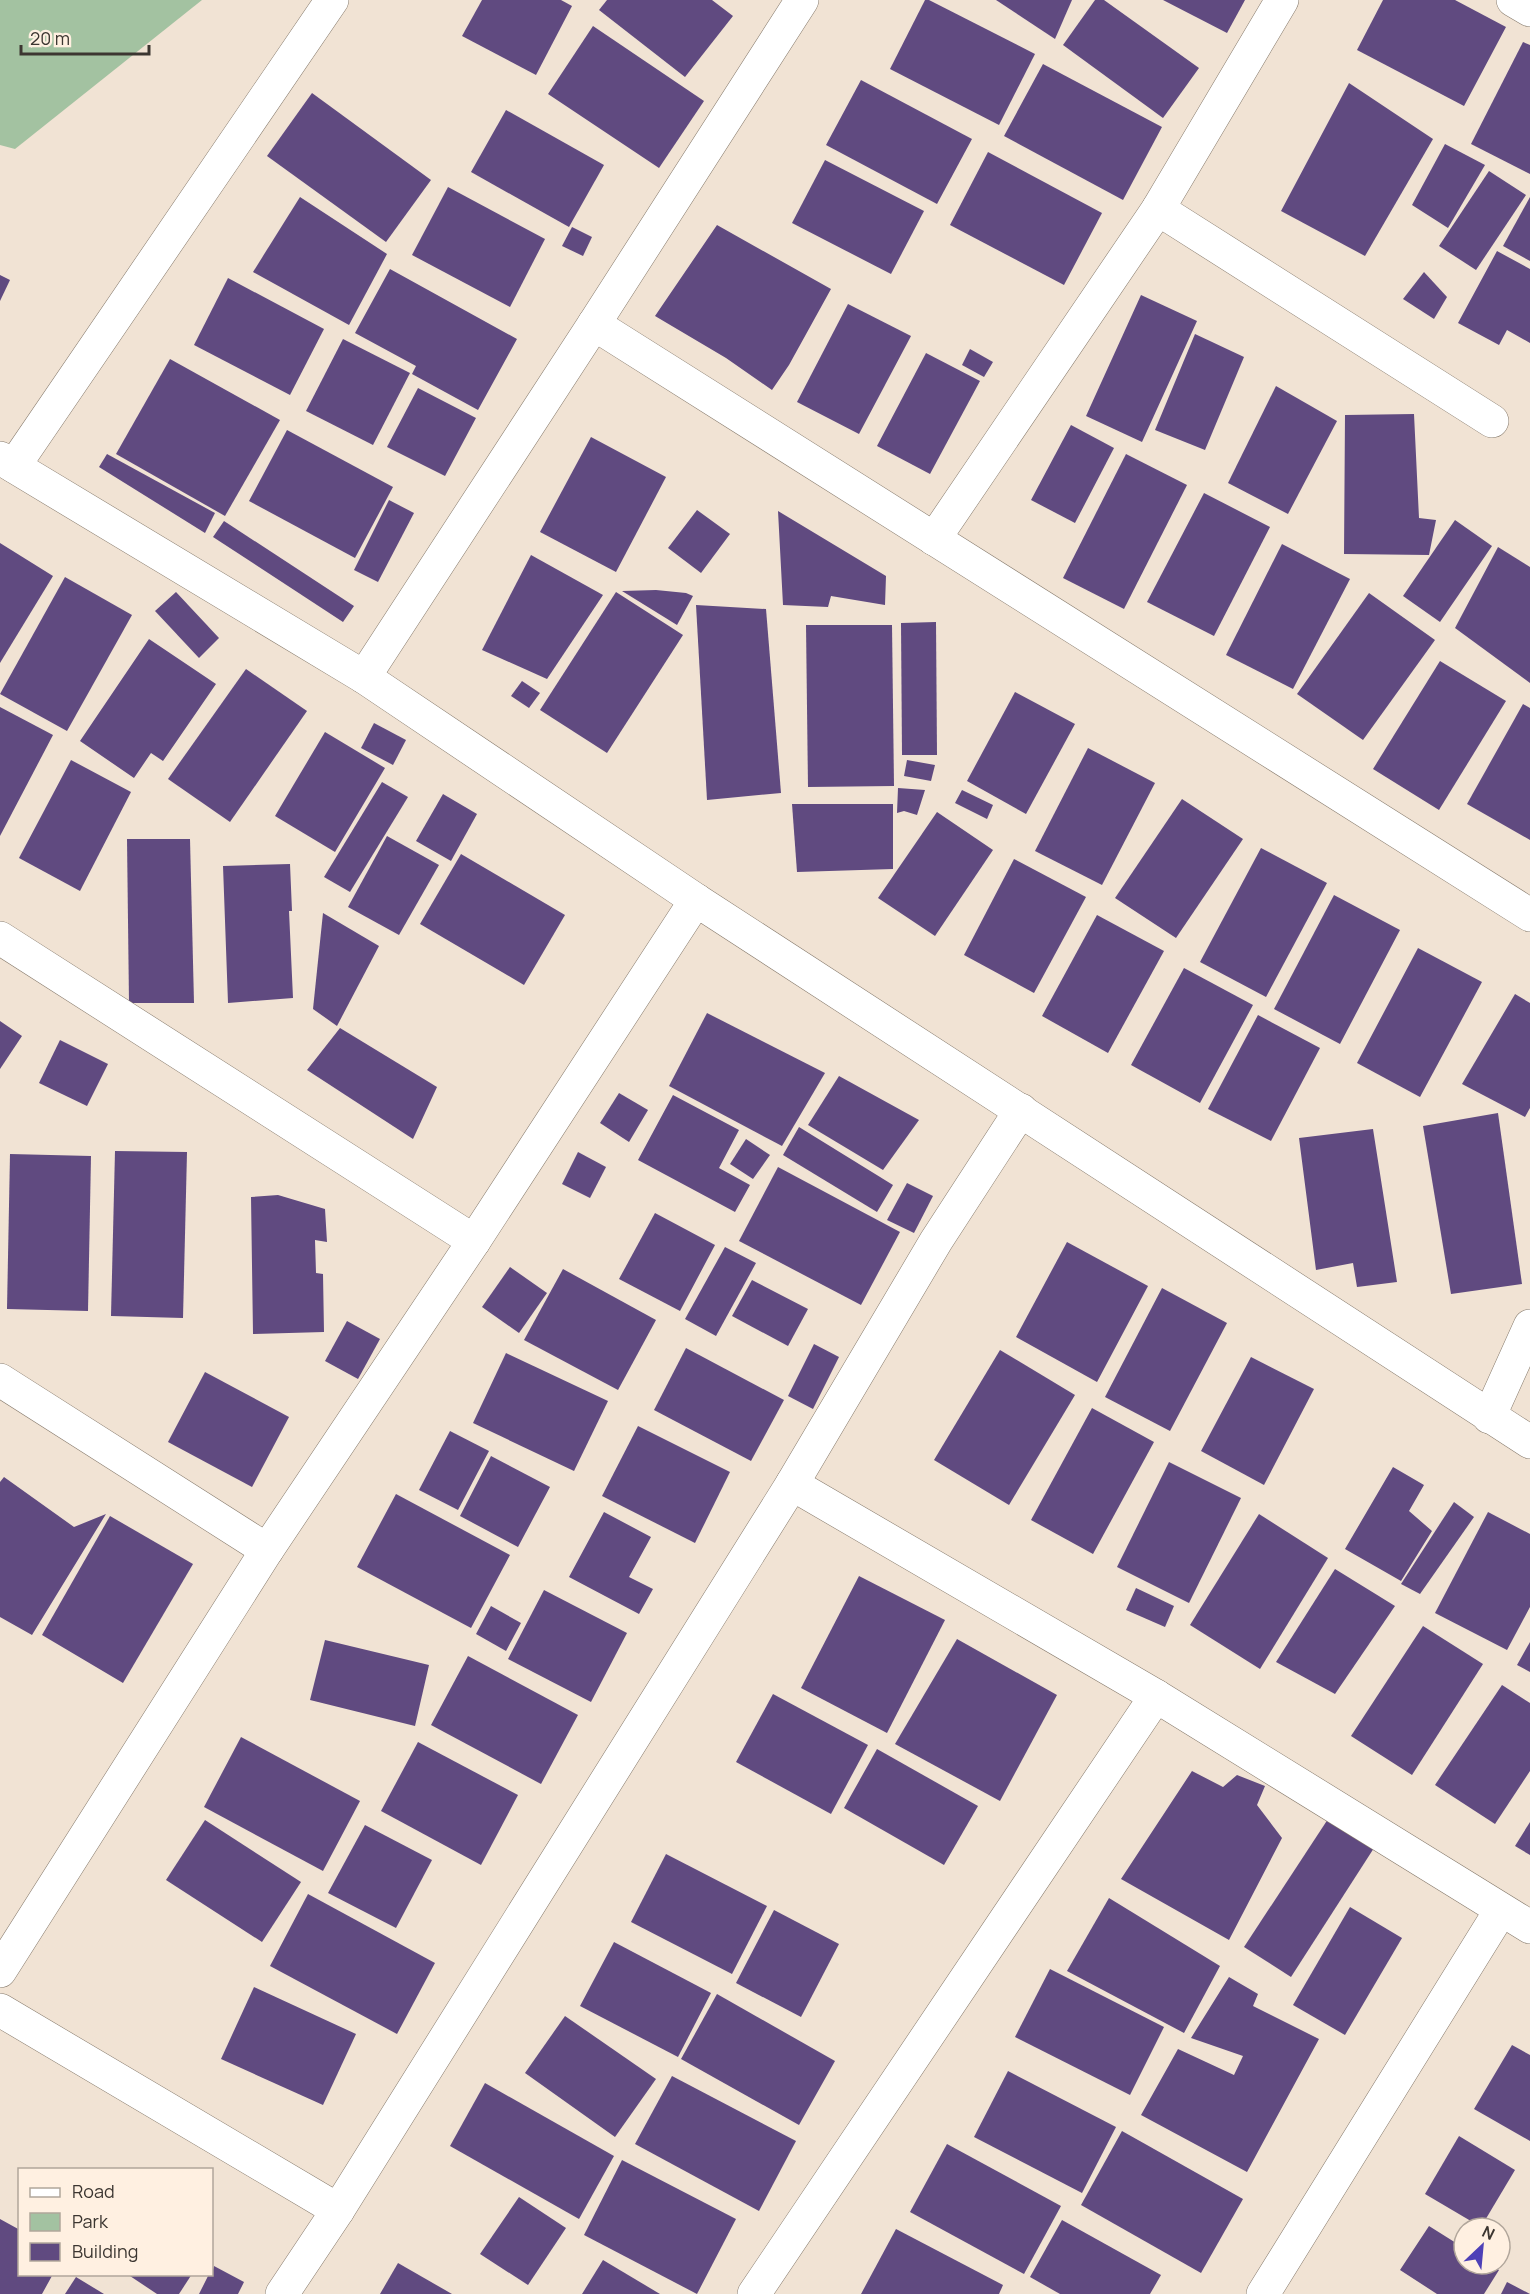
<svg xmlns="http://www.w3.org/2000/svg" width="1530" height="2294" font-family="Manrope,sans-serif">
  <style>
    .green { fill: #a3c2a1 }
    .building { fill: #604a80 }
    .lines { fill: none; stroke-linecap: round; stroke-linejoin: round }
    .street-casing { stroke: #877b6d; stroke-width: 34 }
    .street { stroke: #fff; stroke-width: 33 }
  </style>
  <rect width="100%" height="100%" fill="#f1e3d4"/>
  <polygon class="green" points="0,0 202,0 15,149 0,145"/>
  <g class="building">
    <polygon points="482,0 561,0 572,6 536,75 462,36"/>
    <polygon points="607,0 712,0 733,16 685,77 599,10"/>
    <polygon points="925,0 929,0 1035,54 999,125 890,69"/>
    <polygon points="996,0 1072,0 1055,39"/>
    <polygon points="1095,0 1104,0 1199,68 1163,118 1063,45"/>
    <polygon points="1163,0 1245,0 1227,33"/>
    <polygon points="1383,0 1455,0 1506,27 1464,106 1357,50"/>
    <polygon points="593,26 704,101 659,168 548,94"/>
    <polygon points="1523,42 1530,45 1530,174 1471,144"/>
    <polygon points="1043,64 1162,127 1123,200 1004,136"/>
    <polygon points="861,80 972,139 937,204 826,145"/>
    <polygon points="1349,83 1433,139 1365,256 1281,211"/>
    <polygon points="312,93 431,180 386,242 267,156"/>
    <polygon points="506,110 604,165 569,227 471,172"/>
    <polygon points="1445,144 1485,165 1448,228 1412,205"/>
    <polygon points="988,152 1102,213 1064,285 950,225"/>
    <polygon points="825,160 924,211 891,274 792,223"/>
    <polygon points="1489,171 1526,195 1476,270 1439,246"/>
    <polygon points="448,187 545,239 510,307 412,255"/>
    <polygon points="300,197 387,254 349,325 253,272"/>
    <polygon points="1530,197 1530,261 1503,246"/>
    <polygon points="717,225 831,289 789,365 772,390 726,358 655,316"/>
    <polygon points="572,227 592,237 583,256 562,246"/>
    <polygon points="1497,251 1530,269 1530,343 1507,330 1499,345 1458,323"/>
    <polygon points="390,269 517,339 478,410 412,374 416,366 355,333"/>
    <polygon points="1424,272 1447,297 1434,319 1403,299"/>
    <polygon points="0,275 10,280 0,301"/>
    <polygon points="228,278 324,329 290,395 194,345"/>
    <polygon points="1141,295 1197,321 1142,442 1086,416"/>
    <polygon points="848,304 911,336 859,434 797,402"/>
    <polygon points="1195,334 1244,357 1205,450 1155,430"/>
    <polygon points="343,339 410,373 373,445 306,411"/>
    <polygon points="970,349 993,362 984,377 962,365"/>
    <polygon points="926,353 980,381 930,474 877,446"/>
    <polygon points="170,359 280,420 225,516 116,454"/>
    <polygon points="1276,386 1337,421 1288,514 1228,483"/>
    <polygon points="418,388 476,418 445,476 387,447"/>
    <polygon points="1414,414 1419,518 1436,520 1429,555 1344,554 1345,415"/>
    <polygon points="1071,425 1114,448 1075,523 1031,500"/>
    <polygon points="287,430 393,487 355,558 249,501"/>
    <polygon points="591,437 666,477 616,572 540,532"/>
    <polygon points="107,454 215,513 205,533 99,467"/>
    <polygon points="1126,454 1187,485 1124,609 1063,578"/>
    <polygon points="1204,493 1270,527 1214,636 1147,602"/>
    <polygon points="389,500 414,513 378,582 354,570"/>
    <polygon points="697,510 730,534 701,573 668,548"/>
    <polygon points="778,511 886,576 885,605 831,596 828,607 783,605"/>
    <polygon points="1455,520 1492,546 1440,622 1403,596"/>
    <polygon points="224,521 354,606 343,622 213,537"/>
    <polygon points="0,543 53,576 0,663"/>
    <polygon points="1282,544 1350,579 1293,689 1226,655"/>
    <polygon points="1498,547 1530,567 1530,683 1455,628"/>
    <polygon points="531,555 603,595 547,679 482,650"/>
    <polygon points="65,577 132,615 67,731 0,694"/>
    <polygon points="656,590 686,593 693,596 677,625 622,591"/>
    <polygon points="176,592 219,638 199,658 155,611"/>
    <polygon points="616,592 683,635 607,753 540,710"/>
    <polygon points="1369,593 1435,640 1363,740 1297,694"/>
    <polygon points="696,605 766,609 781,793 707,800"/>
    <polygon points="936,622 937,755 902,755 901,623"/>
    <polygon points="806,625 892,625 894,786 808,787"/>
    <polygon points="149,639 216,684 163,761 151,753 134,778 80,741"/>
    <polygon points="1440,661 1506,701 1439,810 1373,769"/>
    <polygon points="246,669 307,711 230,822 168,779"/>
    <polygon points="522,681 540,693 529,708 511,696"/>
    <polygon points="1015,692 1075,724 1026,814 967,781"/>
    <polygon points="1523,704 1530,708 1530,840 1467,804"/>
    <polygon points="0,707 53,735 0,836"/>
    <polygon points="374,723 406,740 393,765 361,748"/>
    <polygon points="325,732 385,768 335,852 275,816"/>
    <polygon points="1088,748 1155,783 1102,885 1035,851"/>
    <polygon points="71,760 131,792 80,891 19,858"/>
    <polygon points="907,760 935,765 931,781 904,776"/>
    <polygon points="382,782 408,797 350,892 324,877"/>
    <polygon points="898,788 925,790 917,815 904,811 897,813"/>
    <polygon points="962,790 993,805 987,819 955,803"/>
    <polygon points="443,794 477,814 451,861 416,841"/>
    <polygon points="1182,799 1243,839 1176,938 1115,898"/>
    <polygon points="792,804 893,804 893,869 797,872"/>
    <polygon points="937,812 993,850 935,936 878,898"/>
    <polygon points="387,836 439,865 399,935 348,907"/>
    <polygon points="127,839 190,839 194,1003 129,1003"/>
    <polygon points="1261,848 1327,883 1266,997 1200,962"/>
    <polygon points="461,854 565,915 524,985 420,924"/>
    <polygon points="1014,859 1086,897 1034,993 964,955"/>
    <polygon points="290,864 292,911 289,911 293,998 228,1003 223,866"/>
    <polygon points="1334,895 1400,930 1340,1044 1274,1009"/>
    <polygon points="323,913 379,946 337,1026 313,1009"/>
    <polygon points="1097,915 1164,951 1108,1053 1042,1016"/>
    <polygon points="1418,948 1482,982 1420,1097 1357,1063"/>
    <polygon points="1184,968 1253,1005 1200,1103 1131,1065"/>
    <polygon points="1515,994 1530,1003 1530,1108 1525,1117 1462,1084"/>
    <polygon points="707,1013 825,1073 782,1146 669,1086"/>
    <polygon points="1258,1015 1320,1048 1271,1141 1208,1109"/>
    <polygon points="0,1021 22,1036 0,1069"/>
    <polygon points="340,1028 437,1087 413,1139 307,1070"/>
    <polygon points="60,1040 108,1064 87,1106 39,1083"/>
    <polygon points="839,1076 919,1120 883,1170 808,1125"/>
    <polygon points="619,1093 648,1110 629,1142 600,1123"/>
    <polygon points="673,1095 739,1130 719,1168 750,1185 735,1212 638,1160"/>
    <polygon points="1498,1113 1522,1284 1451,1294 1423,1126"/>
    <polygon points="799,1127 893,1185 877,1212 783,1155"/>
    <polygon points="1373,1129 1397,1282 1357,1287 1353,1263 1316,1270 1299,1138"/>
    <polygon points="746,1139 770,1155 753,1179 730,1164"/>
    <polygon points="115,1151 187,1152 183,1318 111,1316"/>
    <polygon points="578,1152 606,1167 590,1198 562,1184"/>
    <polygon points="10,1154 91,1156 88,1311 7,1309"/>
    <polygon points="778,1167 900,1232 861,1305 739,1241"/>
    <polygon points="907,1183 933,1196 914,1233 887,1220"/>
    <polygon points="278,1195 325,1209 327,1242 315,1240 316,1273 323,1274 324,1332 253,1334 251,1197"/>
    <polygon points="655,1213 715,1245 680,1311 619,1279"/>
    <polygon points="1067,1242 1148,1286 1097,1382 1016,1337"/>
    <polygon points="725,1247 756,1263 716,1336 685,1319"/>
    <polygon points="510,1267 547,1293 519,1333 482,1307"/>
    <polygon points="563,1269 656,1320 618,1390 524,1340"/>
    <polygon points="752,1280 808,1309 788,1346 732,1316"/>
    <polygon points="1162,1288 1227,1323 1170,1431 1105,1397"/>
    <polygon points="347,1321 380,1339 358,1379 325,1361"/>
    <polygon points="814,1344 839,1357 813,1409 788,1396"/>
    <polygon points="686,1348 784,1400 751,1461 654,1410"/>
    <polygon points="1000,1350 1075,1395 1009,1505 934,1460"/>
    <polygon points="506,1353 608,1401 574,1471 473,1423"/>
    <polygon points="1251,1357 1314,1389 1264,1485 1201,1451"/>
    <polygon points="205,1372 289,1417 252,1487 168,1442"/>
    <polygon points="1092,1408 1154,1442 1093,1554 1031,1520"/>
    <polygon points="638,1426 730,1472 695,1543 602,1496"/>
    <polygon points="450,1431 489,1451 458,1510 419,1490"/>
    <polygon points="491,1456 550,1487 518,1547 460,1516"/>
    <polygon points="1169,1462 1241,1498 1189,1603 1117,1567"/>
    <polygon points="1393,1467 1424,1485 1409,1511 1432,1531 1401,1581 1345,1549"/>
    <polygon points="4,1477 74,1527 106,1514 32,1635 0,1617 0,1482"/>
    <polygon points="396,1494 510,1555 471,1628 357,1567"/>
    <polygon points="1454,1502 1474,1517 1420,1594 1401,1584"/>
    <polygon points="604,1512 651,1537 629,1577 653,1589 639,1614 569,1577"/>
    <polygon points="1488,1512 1530,1534 1530,1607 1507,1650 1435,1613"/>
    <polygon points="1259,1514 1328,1558 1260,1669 1190,1625"/>
    <polygon points="110,1516 193,1564 123,1683 42,1635"/>
    <polygon points="1335,1569 1395,1606 1335,1694 1276,1662"/>
    <polygon points="859,1576 945,1620 887,1733 801,1688"/>
    <polygon points="1136,1588 1174,1606 1165,1627 1126,1610"/>
    <polygon points="544,1590 627,1633 591,1702 508,1659"/>
    <polygon points="491,1606 521,1623 506,1651 476,1634"/>
    <polygon points="1423,1626 1483,1664 1412,1775 1351,1736"/>
    <polygon points="957,1639 1057,1695 1000,1801 895,1744"/>
    <polygon points="325,1640 429,1665 415,1726 310,1700"/>
    <polygon points="1530,1642 1530,1672 1517,1665"/>
    <polygon points="468,1656 578,1715 541,1784 431,1725"/>
    <polygon points="1502,1685 1530,1703 1530,1771 1495,1824 1435,1785"/>
    <polygon points="773,1694 868,1745 831,1814 736,1762"/>
    <polygon points="241,1737 360,1801 323,1871 204,1807"/>
    <polygon points="418,1742 518,1795 481,1865 381,1811"/>
    <polygon points="877,1749 978,1806 944,1865 844,1808"/>
    <polygon points="1192,1771 1223,1787 1237,1775 1265,1786 1257,1805 1282,1838 1229,1940 1121,1879"/>
    <polygon points="1328,1819 1374,1848 1291,1977 1244,1947"/>
    <polygon points="205,1820 301,1882 262,1942 166,1880"/>
    <polygon points="1530,1822 1530,1855 1515,1846"/>
    <polygon points="365,1825 432,1860 396,1928 328,1893"/>
    <polygon points="666,1854 767,1906 732,1974 631,1922"/>
    <polygon points="308,1894 435,1963 397,2034 270,1966"/>
    <polygon points="1109,1898 1220,1966 1184,2033 1067,1971"/>
    <polygon points="1350,1907 1402,1938 1345,2035 1293,2005"/>
    <polygon points="774,1910 839,1944 801,2017 736,1983"/>
    <polygon points="614,1942 711,1993 678,2057 580,2006"/>
    <polygon points="1050,1969 1164,2027 1130,2095 1015,2037"/>
    <polygon points="1229,1977 1258,1994 1253,2006 1319,2039 1247,2172 1141,2115 1178,2049 1234,2075 1243,2056 1191,2038"/>
    <polygon points="254,1987 356,2034 323,2105 221,2059"/>
    <polygon points="717,1994 835,2061 799,2125 681,2059"/>
    <polygon points="565,2016 656,2079 615,2137 525,2073"/>
    <polygon points="1512,2045 1530,2055 1530,2141 1474,2109"/>
    <polygon points="1008,2071 1116,2127 1082,2193 974,2137"/>
    <polygon points="672,2076 796,2141 759,2211 635,2144"/>
    <polygon points="485,2083 614,2156 579,2219 450,2146"/>
    <polygon points="1122,2131 1243,2199 1201,2273 1081,2205"/>
    <polygon points="1459,2136 1515,2170 1481,2227 1425,2194"/>
    <polygon points="947,2144 1061,2206 1024,2274 910,2212"/>
    <polygon points="622,2160 736,2219 697,2294 584,2235"/>
    <polygon points="519,2197 566,2228 528,2285 480,2254"/>
    <polygon points="0,2219 20,2230 20,2274 53,2274 42,2294 0,2294"/>
    <polygon points="1062,2220 1161,2275 1150,2294 1060,2294 1030,2277"/>
    <polygon points="1429,2226 1464,2248 1464,2264 1490,2264 1499,2270 1484,2294 1437,2294 1400,2270"/>
    <polygon points="896,2229 1003,2285 999,2294 861,2294"/>
    <polygon points="603,2260 660,2294 582,2294"/>
    <polygon points="398,2263 452,2294 380,2294"/>
    <polygon points="214,2266 244,2282 238,2294 199,2294 209,2274 212,2274"/>
    <polygon points="127,2274 192,2274 179,2294 157,2294"/>
    <polygon points="76,2277 104,2294 65,2294"/>
    <polygon points="1507,2282 1530,2294 1501,2294"/>
  </g>
  <g class="lines">
    <defs>
      <g id="street">
        <polyline points="1513,0 1530,10"/>
        <polyline points="1158,209 1492,421"/>
        <polyline points="594,324 1530,915"/>
        <polyline points="0,458 364,677 696,900"/>
        <polyline points="14,466 332,0"/>
        <polyline points="934,539 1158,209 1282,0"/>
        <polyline points="364,677 594,324 802,0"/>
        <polyline points="0,938 474,1241"/>
        <polyline points="0,1380 267,1550"/>
        <polyline points="1489,1417 1530,1326"/>
        <polyline points="792,1484 1156,1696 1530,1927"/>
        <polyline points="0,1971 267,1550 474,1241 696,900 1530,1442"/>
        <polyline points="0,2010 338,2210"/>
        <polyline points="282,2294 338,2210 792,1484 936,1241 1021,1110"/>
        <polyline points="754,2294 1156,1696"/>
        <polyline points="1263,2294 1501,1910"/>
      </g>
    </defs>
    <use href="#street" class="street-casing"/>
    <use href="#street" class="street"/>
  </g>
  <rect x="18" y="2168" width="195" height="108" fill="#fff0e1" stroke="#b1a69b" stroke-width="1.5"/>
  <rect x="30" y="2188" width="30" height="9" fill="#ffffff" stroke="#b1a69b" stroke-width="1.5"/>
  <text x="72" y="2198" font-size="18" fill="#3c3631">Road</text>
  <rect x="30" y="2213" width="30" height="18" fill="#a3c2a1" stroke="#b1a69b" stroke-width="1.5"/>
  <text x="72" y="2228" font-size="18" fill="#3c3631">Park</text>
  <rect x="30" y="2243" width="30" height="18" fill="#604a80" stroke="#b1a69b" stroke-width="1.5"/>
  <text x="72" y="2258" font-size="18" fill="#3c3631">Building</text>
  <g transform="translate(1482 2246) rotate(26)"><circle r="28" fill="#fff0e1" stroke="#b1a69b" stroke-width="1.5"/>
  <path d="M0-4.5L10 22L0 15L-10 22Z" fill="#4e40b7"/>
  <text y="-9" font-size="16" font-weight="bold" text-anchor="middle" fill="#3c3631">N</text>
  </g>
  <path d="M21 45v9h128v-9" fill="none" stroke="#3c3631" stroke-width="3"/>
  <text x="30" y="45" font-size="18" fill="#3c3631" stroke="#fff0e1" stroke-width="4.5" paint-order="stroke">20 m</text>
</svg>
